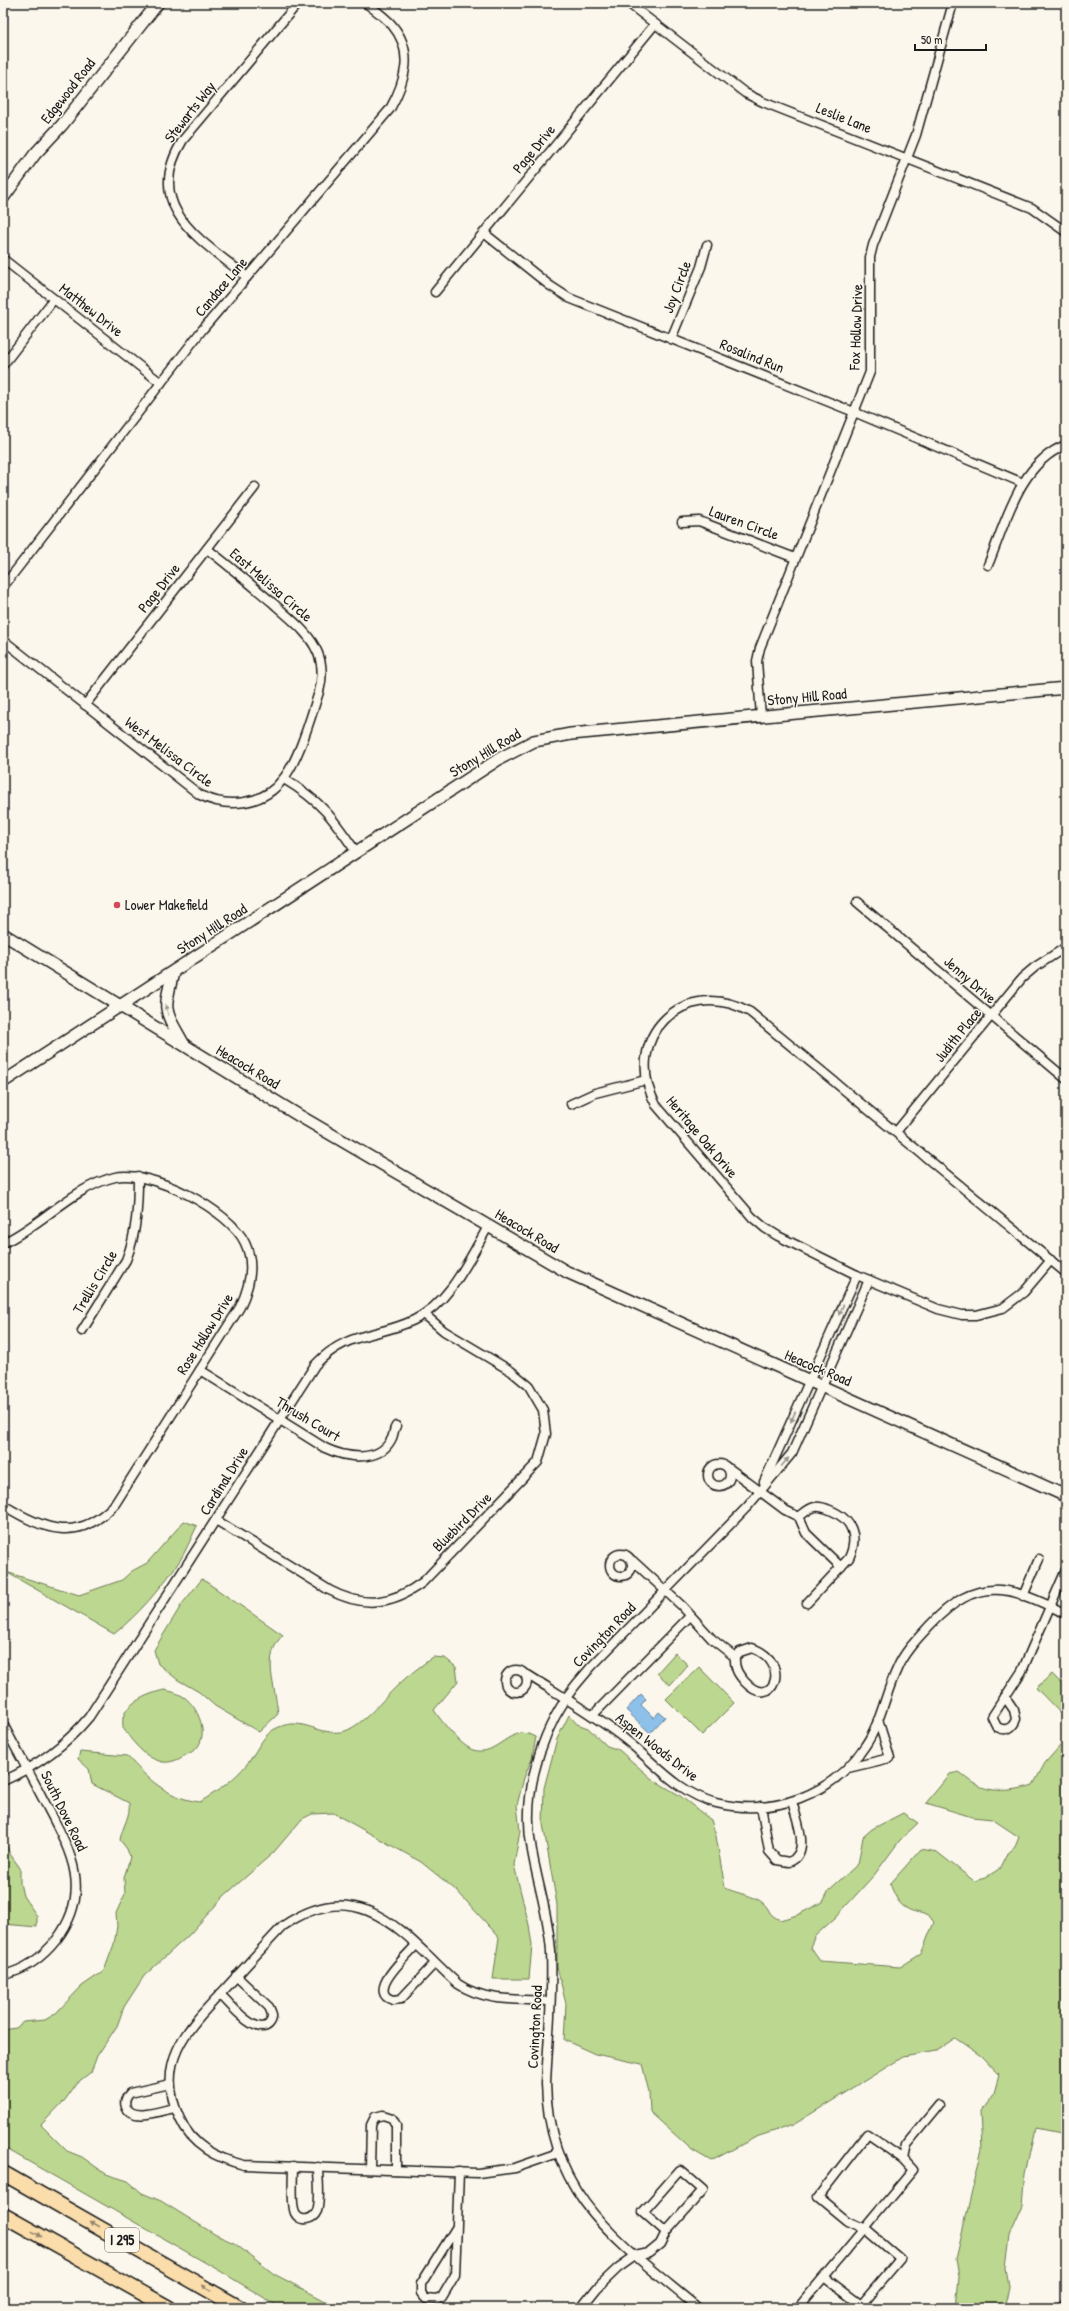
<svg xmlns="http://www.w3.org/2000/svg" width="1069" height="2311" font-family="'Patrick Hand',sans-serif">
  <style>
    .green { fill: #bcd78f; stroke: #6c7a56 }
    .water { fill: #8dc1ea; stroke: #607f98 }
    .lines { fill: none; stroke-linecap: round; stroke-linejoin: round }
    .street-casing { stroke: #1c1c1c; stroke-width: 11 }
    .secondary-casing { stroke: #1c1c1c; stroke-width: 14 }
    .highway-casing { stroke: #1c1c1c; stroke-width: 17 }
    .street { stroke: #fbf7ec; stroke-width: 8 }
    .secondary { stroke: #fbf7ec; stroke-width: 11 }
    .highway { stroke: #faddab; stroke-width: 14 }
    .oneway { fill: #97948e }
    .oneway2 { fill: #96866b }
    .poi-dot { fill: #d1495b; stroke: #fbf7ec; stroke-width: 1.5 }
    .labels { text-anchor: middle; stroke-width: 3; stroke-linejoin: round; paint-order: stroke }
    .shield { fill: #fbf7ec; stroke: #5f5e5a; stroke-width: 1 }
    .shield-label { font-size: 14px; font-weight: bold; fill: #1c1c1c }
    .street-label { font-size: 15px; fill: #1c1c1c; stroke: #fbf7ec }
    .poi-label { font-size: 15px; fill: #1c1c1c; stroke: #fbf7ec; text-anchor: start }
  </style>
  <rect width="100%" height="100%" fill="#fbf7ec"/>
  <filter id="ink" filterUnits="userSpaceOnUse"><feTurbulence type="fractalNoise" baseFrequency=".025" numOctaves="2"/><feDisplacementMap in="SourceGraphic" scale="8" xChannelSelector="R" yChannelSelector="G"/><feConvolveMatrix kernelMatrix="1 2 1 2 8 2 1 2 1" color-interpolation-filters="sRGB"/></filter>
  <g filter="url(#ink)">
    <g class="green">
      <path d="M184,1521L197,1526C191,1538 186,1551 179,1562C160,1589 140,1613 114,1634L6,1572L79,1595L122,1580L132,1571L147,1563Z"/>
      <path d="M202,1579L283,1635C261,1656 276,1687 278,1714L259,1732L215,1706L199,1692L178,1680L158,1664L154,1650L182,1604Z"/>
      <polygon points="675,1653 688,1665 670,1685 657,1673"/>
      <path d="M433,1657L445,1658L456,1667L458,1681L434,1710C442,1722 460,1745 473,1750C498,1758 509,1722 536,1737L532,1758L524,1778L517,1805L520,1831L514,1865L529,1925L532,1945L529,1979H493L499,1937L457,1891L421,1862L333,1813L312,1814L302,1819L274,1852L223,1897L189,1935L144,1976L124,2007L117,2026L97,2056L91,2072L77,2083L65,2100L41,2125L67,2151L82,2157L106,2174L128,2181L142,2193L161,2201L216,2235L234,2243L274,2274L339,2308H281L220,2271L3,2147V2030L16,2028L23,2022L45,2020L55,2014L82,1986L104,1971L114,1944L117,1926L116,1913L125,1894L124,1878L130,1857L127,1849L120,1840C122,1827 131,1816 129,1803L92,1784L89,1769L78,1759L80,1752L127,1756C148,1779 167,1798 200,1802C218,1791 234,1780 247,1764C256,1753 261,1738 273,1730C301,1714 314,1735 341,1732C360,1729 383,1699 397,1686C408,1675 421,1666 433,1657Z"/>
      <polygon points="699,1667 734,1703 702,1735 666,1699"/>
      <polygon points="1052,1674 1066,1688 1066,1719 1036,1688"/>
      <path d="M164,1690C170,1691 178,1693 184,1697C198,1707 210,1734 196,1749C192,1752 186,1755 182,1757C176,1761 166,1764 159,1761C144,1757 131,1740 123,1728C123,1724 122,1718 124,1715C129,1701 151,1693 164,1690Z"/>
      <path d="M569,1715L577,1724L588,1728L607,1746L619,1750L652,1779L679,1795L711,1820L716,1836L725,1888C735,1893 756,1896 763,1903C771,1910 767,1914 780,1920L797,1915L823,1902L829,1890L858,1864L863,1837L872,1829L903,1813L918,1823L900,1840L875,1874L836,1917L815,1936L810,1947L820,1961L900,1967L921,1954L934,1922C924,1910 917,1915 906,1908C897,1903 894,1893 890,1884L921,1849L937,1852L974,1881L985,1878L999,1869L1006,1855L1015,1847L1019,1837L992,1819L972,1817L926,1803L950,1774L959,1772C964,1775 969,1780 974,1783C990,1794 1015,1791 1033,1785L1045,1763L1060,1746L1066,1736V2121L1061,2133L1036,2128L1026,2175L1023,2205L1010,2234L1006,2269L1009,2287L1004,2308H956L959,2277L956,2259L982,2149L980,2112L994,2093L999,2075L981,2056L955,2038L936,2051L903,2057L793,2125L756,2137L711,2161L692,2150L650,2112L649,2092L642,2064L595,2054L564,2040L566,2004L557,1967V1905L543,1824L544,1788L557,1739Z"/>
      <polygon points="3,1836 10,1854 20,1868 20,1883 23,1896 37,1916 37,1927 3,1924"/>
    </g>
    <polygon class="water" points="641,1694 646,1699 641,1705 654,1718 659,1712 665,1717 650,1733 626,1710"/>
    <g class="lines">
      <defs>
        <g id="street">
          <polyline points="628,3 745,93 763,102 1032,208 1066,232"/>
          <polyline points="484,233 549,285 569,298 854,412 1023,483"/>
          <polyline points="3,259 161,383"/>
          <path d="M247,277C201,240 141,207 183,140L298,3"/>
          <polyline points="435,292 655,24"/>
          <polyline points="671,339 701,267 707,245"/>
          <polyline points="3,365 54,299"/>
          <polyline points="682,522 699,521 795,558"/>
          <path d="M988,565C1006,522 1019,463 1066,445"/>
          <path d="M3,587L202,330L390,109C405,82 415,52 392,25C385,17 375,10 366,3"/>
          <path d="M3,640L200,795C228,809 264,805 283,779C299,760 311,716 319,692C323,677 323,661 315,647C305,629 288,617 273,603C251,585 230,566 207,549"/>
          <polyline points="85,705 255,487"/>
          <polyline points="761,717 757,661 760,648 870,372 870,257 873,245 916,135 953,3"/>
          <path d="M284,779C321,801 333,818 356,852"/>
          <polyline points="857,902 1066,1079"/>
          <polyline points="571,1104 595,1093 646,1080"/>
          <polyline points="896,1132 1022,978 1035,967 1066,947"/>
          <path d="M3,1243C42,1225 73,1187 115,1177C151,1169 230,1210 245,1243C255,1264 250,1286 240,1307L115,1504C78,1544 44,1530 3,1505"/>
          <path d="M1051,1260L1024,1292L1003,1308L976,1315H962L938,1309L857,1275L778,1236L765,1228L752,1217L656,1105C620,1038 684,975 750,1012L1066,1273"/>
          <path d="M82,1331L126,1260C137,1233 138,1204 138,1176"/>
          <path d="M200,1370L325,1448C344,1457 378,1464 391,1440C394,1436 393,1430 396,1426"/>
          <circle cx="719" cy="1475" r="11"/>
          <polyline points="730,1469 785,1510 799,1517 806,1533 841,1567"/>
          <polyline points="764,1482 857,1275"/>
          <path d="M799,1517C804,1513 809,1508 815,1507C820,1506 825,1508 830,1510C852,1519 859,1536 849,1558L807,1603"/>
          <path d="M216,1520L329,1590C363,1608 392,1605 423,1582L538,1462L546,1434L543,1410L529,1386L511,1371L444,1331L424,1314"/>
          <circle cx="621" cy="1565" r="11"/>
          <polyline points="633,1561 682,1606 712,1639 735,1657"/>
          <polyline points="1023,1596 1039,1559"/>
          <path d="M752,1648C793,1662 773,1712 745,1682C738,1674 734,1668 735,1657L740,1652Z"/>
          <circle cx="516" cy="1681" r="11"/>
          <path d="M528,1675C561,1696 595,1715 626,1740C655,1763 678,1793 716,1803C773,1817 833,1795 865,1746C881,1723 885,1694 897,1669C904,1652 917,1639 930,1625C977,1575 1009,1585 1066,1614"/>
          <polyline points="1005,1697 1022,1671 1066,1570"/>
          <path d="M1005,1697L1014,1710L1016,1719C1013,1728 1006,1732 997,1727L992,1717Z"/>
          <polyline points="593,1715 690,1616"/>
          <path d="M3,1724C16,1749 30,1774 43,1799C68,1847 95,1888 57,1939C43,1957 26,1970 3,1975"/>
          <polyline points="848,1768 890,1758 878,1720"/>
          <path d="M3,1781C37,1766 65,1746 89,1717L315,1365C348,1330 377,1338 414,1320C451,1302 469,1259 489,1225"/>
          <path d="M761,1806L769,1851L777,1860L789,1862C812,1853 796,1819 792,1801"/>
          <path d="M416,1945C407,1956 365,1992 393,2000L401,1999L435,1963"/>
          <path d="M220,1994C229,2003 256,2037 269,2024C274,2018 272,2013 269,2007L236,1976"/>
          <path d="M549,2001C518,1999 485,2002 458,1984C404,1935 361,1872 283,1926C263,1947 244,1968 225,1989C188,2028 153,2062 180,2119C192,2146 216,2158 244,2165L478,2173L515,2168L558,2153"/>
          <path d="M170,2084L130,2093C126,2097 124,2102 126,2107C133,2122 163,2110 174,2108"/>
          <polyline points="903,2159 906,2145 939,2105"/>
          <path d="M293,2166C293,2177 291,2205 295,2213C300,2223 313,2220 317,2211C321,2199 318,2180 318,2167"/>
          <polyline points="370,2169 371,2125 375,2117 383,2115 392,2118 396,2125 396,2170"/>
          <polyline points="456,2228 421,2284 421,2293 426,2299 437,2300 442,2297 455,2275 459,2172"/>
          <polyline points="581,2308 597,2288 618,2268 635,2256 649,2253 660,2244 666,2232 703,2190 680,2170 643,2212 666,2232"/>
          <path d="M698,2308C619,2242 548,2196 546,2083C548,2040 553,1995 551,1952C549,1918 538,1885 532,1851C522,1800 537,1743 565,1700C572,1688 582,1678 591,1667L748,1506L792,1453L869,1280"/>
          <path d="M798,2308C836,2262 875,2216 913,2170L903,2159L867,2134L818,2197L847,2221L865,2229L900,2259L861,2305L824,2277"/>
          <polyline points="1065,2308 1066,2304"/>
        </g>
        <g id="secondary">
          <polyline points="3,198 35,154 62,125 158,3"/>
          <polyline points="3,934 298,1115 567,1272 1066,1496"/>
          <path d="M173,973C163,1012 164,1009 183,1043"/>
          <polyline points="3,1082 499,759 534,741 571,734 1066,688"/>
        </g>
        <g id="highway">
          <polyline points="3,2173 240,2308"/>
          <polyline points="3,2215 169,2308"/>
        </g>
      </defs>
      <use href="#street" class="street-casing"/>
      <use href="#secondary" class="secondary-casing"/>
      <use href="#highway" class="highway-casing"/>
      <use href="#street" class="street"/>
      <use href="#secondary" class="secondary"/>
      <use href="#highway" class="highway"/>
    </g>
    <defs><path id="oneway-solid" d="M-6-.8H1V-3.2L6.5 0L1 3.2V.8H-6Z"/></defs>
    <g class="oneway">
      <use href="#oneway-solid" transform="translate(167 1010) rotate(-104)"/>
      <use href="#oneway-solid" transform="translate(841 1310) rotate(115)"/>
      <use href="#oneway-solid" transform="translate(793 1417) rotate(114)"/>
      <use href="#oneway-solid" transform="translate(785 1462) rotate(-50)"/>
    </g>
    <g class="oneway2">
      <use href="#oneway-solid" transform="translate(94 2224) rotate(-150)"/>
      <use href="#oneway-solid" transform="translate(37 2234) rotate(29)"/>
      <use href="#oneway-solid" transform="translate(207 2288) rotate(-149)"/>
    </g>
  </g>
  <circle class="poi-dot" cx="117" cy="905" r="4"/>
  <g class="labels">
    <rect class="shield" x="105" y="2228" width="34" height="24" rx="3"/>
    <g class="shield-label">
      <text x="122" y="2245">I 295</text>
    </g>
    <g class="street-label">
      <text transform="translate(68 91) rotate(-52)" y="5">Edgewood Road</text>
      <text transform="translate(190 112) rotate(-52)" y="5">Stewarts Way</text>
      <text transform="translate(844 118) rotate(22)" y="5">Leslie Lane</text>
      <text transform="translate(534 149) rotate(-51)" y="5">Page Drive</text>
      <text transform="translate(221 287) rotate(-50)" y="5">Candace Lane</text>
      <text transform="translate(677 287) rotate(-69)" y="5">Joy Circle</text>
      <text transform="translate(91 310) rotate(38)" y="5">Matthew Drive</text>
      <text transform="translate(856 327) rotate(-88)" y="5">Fox Hollow Drive</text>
      <text transform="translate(752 356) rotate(22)" y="5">Rosalind Run</text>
      <text transform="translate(744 523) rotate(20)" y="5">Lauren Circle</text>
      <text transform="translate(271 585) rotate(41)" y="5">East Melissa Circle</text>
      <text transform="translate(159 588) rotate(-52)" y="5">Page Drive</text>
      <text transform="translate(807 697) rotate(-5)" y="5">Stony Hill Road</text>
      <text transform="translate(169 752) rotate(37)" y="5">West Melissa Circle</text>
      <text transform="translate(485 753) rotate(-31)" y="5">Stony Hill Road</text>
      <text transform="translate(212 929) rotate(-33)" y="5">Stony Hill Road</text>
      <text transform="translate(970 980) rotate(41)" y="5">Jenny Drive</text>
      <text transform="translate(958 1035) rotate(-51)" y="5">Judith Place</text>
      <text transform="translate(248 1067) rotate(31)" y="5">Heacock Road</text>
      <text transform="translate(702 1137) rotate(50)" y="5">Heritage Oak Drive</text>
      <text transform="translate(527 1231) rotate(31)" y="5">Heacock Road</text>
      <text transform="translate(95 1282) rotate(-59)" y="5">Trellis Circle</text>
      <text transform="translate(205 1334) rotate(-58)" y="5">Rose Hollow Drive</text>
      <text transform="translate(818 1368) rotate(23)" y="5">Heacock Road</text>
      <text transform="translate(308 1419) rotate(31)" y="5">Thrush Court</text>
      <text transform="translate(224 1481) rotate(-58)" y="5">Cardinal Drive</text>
      <text transform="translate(462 1522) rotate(-45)" y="5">Bluebird Drive</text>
      <text transform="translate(604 1635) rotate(-46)" y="5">Covington Road</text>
      <text transform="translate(657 1747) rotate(38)" y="5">Aspen Woods Drive</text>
      <text transform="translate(64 1811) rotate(64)" y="5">South Dove Road</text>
      <text transform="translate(535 2027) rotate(-87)" y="5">Covington Road</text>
    </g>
    <g class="poi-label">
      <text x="125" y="910">Lower Makefield</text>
    </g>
  </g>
  <rect width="1069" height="2311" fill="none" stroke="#fbf7ec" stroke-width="16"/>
  <rect x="8" y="8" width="1053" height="2295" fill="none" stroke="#1c1c1c" stroke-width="1.5" filter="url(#ink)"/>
  <path d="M915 44v6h71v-6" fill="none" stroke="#1c1c1c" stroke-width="2"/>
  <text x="921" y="44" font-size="12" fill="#1c1c1c" stroke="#fbf7ec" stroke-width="3" paint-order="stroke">50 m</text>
</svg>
